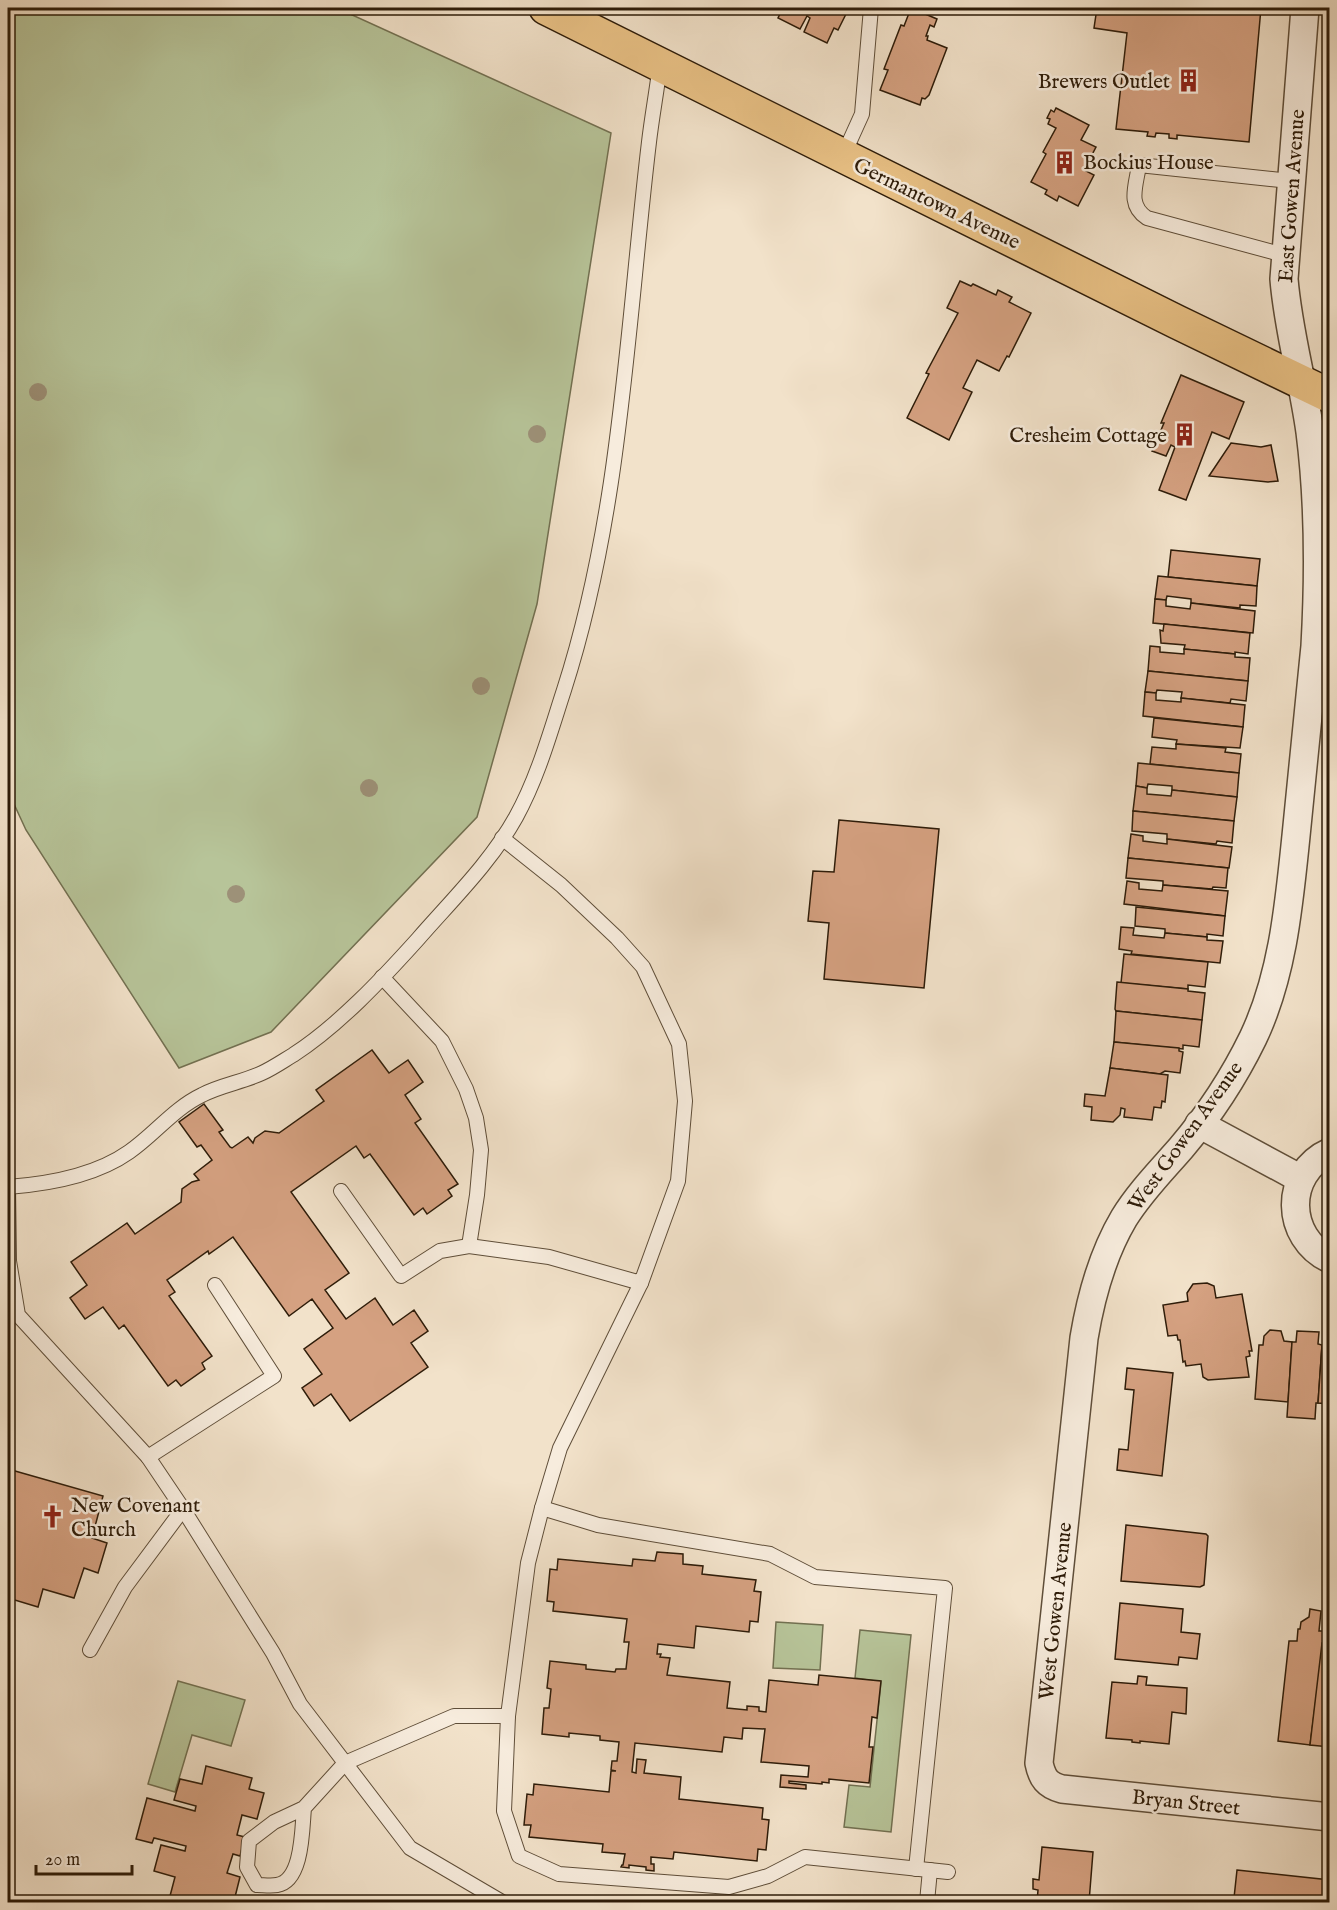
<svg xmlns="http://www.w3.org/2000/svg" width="1337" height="1910" font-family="'IM FELL English',serif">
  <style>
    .green { fill: #b7c499; stroke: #727051; stroke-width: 1.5 }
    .building { fill: #d5a181; stroke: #2e1c09; stroke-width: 1.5 }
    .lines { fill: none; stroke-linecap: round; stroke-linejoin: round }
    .service-casing { stroke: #5f4e39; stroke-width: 16 }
    .minor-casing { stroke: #5f4e39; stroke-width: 30 }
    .primary-casing { stroke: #2e1c09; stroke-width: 36 }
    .service { stroke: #f7ecdd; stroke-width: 14 }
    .minor { stroke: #f7ecdd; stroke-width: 27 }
    .primary { stroke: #e9c185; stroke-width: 33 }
    .tree { fill: #9d9178 }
    .labels { text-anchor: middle; stroke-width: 5; stroke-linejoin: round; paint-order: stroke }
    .poi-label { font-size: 21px; fill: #2e1c09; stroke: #f7ecdd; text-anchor: end }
    .street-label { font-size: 21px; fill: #2e1c09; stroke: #f7ecdd }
  </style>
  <rect width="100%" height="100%" fill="#f2e2ca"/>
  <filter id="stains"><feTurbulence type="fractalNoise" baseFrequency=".00333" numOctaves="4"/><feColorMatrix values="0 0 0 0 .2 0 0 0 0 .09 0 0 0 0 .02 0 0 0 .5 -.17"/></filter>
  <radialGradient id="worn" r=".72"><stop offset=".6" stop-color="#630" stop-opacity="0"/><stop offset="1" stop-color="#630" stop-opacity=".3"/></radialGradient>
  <g class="green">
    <polygon points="8,8 337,8 611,133 537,604 477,817 271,1032 179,1068 26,830 8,791"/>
    <polygon points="776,1622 823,1625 820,1670 773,1668"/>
    <polygon points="860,1630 911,1635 891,1832 844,1827 849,1785 870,1787 881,1682 855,1678"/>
    <polygon points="178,1681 245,1700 231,1746 192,1735 175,1792 148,1784"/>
  </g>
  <g class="building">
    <polygon points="783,8 849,8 838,30 834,28 827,43 804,32 810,18 807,16 800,29 778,18"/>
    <polygon points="911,8 937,19 934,27 930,25 926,36 928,36 927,40 947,48 929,95 925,99 922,98 920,105 880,90 888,70 884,69 901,25 904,26"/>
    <polygon points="1097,8 1261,8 1249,142 1177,135 1177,139 1169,138 1169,134 1156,133 1155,137 1147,136 1148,132 1116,129 1127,33 1094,28"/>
    <polygon points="1056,108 1089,125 1081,140 1096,147 1084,170 1094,175 1078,206 1059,196 1057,201 1045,194 1047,190 1031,182 1046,154 1043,152 1056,128 1048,124 1050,119 1047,118 1051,110 1054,112"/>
    <polygon points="960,281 971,286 973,284 996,295 998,290 1012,297 1009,302 1031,313 1009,357 1007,356 999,371 977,360 963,388 972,392 949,440 907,418 929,374 926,373 958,313 947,308"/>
    <polygon points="1181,375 1244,402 1229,439 1212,432 1186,500 1159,490 1175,447 1171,445 1166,456 1152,451 1164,423 1161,423"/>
    <polygon points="1231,443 1261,447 1271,445 1278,481 1268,482 1209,476"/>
    <polygon points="1171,550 1260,559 1257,586 1168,577"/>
    <polygon points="1158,576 1257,586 1256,606 1240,605 1240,608 1191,603 1191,599 1167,596 1166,600 1155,599"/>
    <polygon points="1155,599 1166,600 1166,606 1190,609 1191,603 1255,611 1253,633 1153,623"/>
    <polygon points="1164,624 1250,633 1248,654 1235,652 1235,654 1184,649 1185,645 1161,643 1160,630 1163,631"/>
    <polygon points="1150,646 1160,647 1160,652 1184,654 1184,649 1235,654 1235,657 1250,658 1248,681 1148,671"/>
    <polygon points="1148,671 1248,681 1246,701 1231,699 1230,703 1181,698 1182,692 1157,690 1156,693 1145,692"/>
    <polygon points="1145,692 1156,693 1156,700 1181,702 1181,698 1245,705 1243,727 1143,716"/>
    <polygon points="1154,718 1243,727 1240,748 1176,744 1177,740 1152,737"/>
    <polygon points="1176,744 1226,748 1225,752 1241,754 1239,773 1150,764 1152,747 1176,749"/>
    <polygon points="1138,763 1239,773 1237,797 1172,790 1172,786 1148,784 1147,788 1136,786"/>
    <polygon points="1136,786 1147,788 1147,794 1171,796 1172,790 1237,797 1234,821 1133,811"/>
    <polygon points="1133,811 1234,821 1232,843 1217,841 1216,844 1167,839 1167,834 1132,831"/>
    <polygon points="839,820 939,829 924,988 824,979 829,923 808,921 813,871 834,872"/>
    <polygon points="1131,834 1143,836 1143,841 1167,844 1167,839 1232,847 1229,868 1128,858"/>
    <polygon points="1128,858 1228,868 1226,888 1213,887 1212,889 1163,885 1163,881 1126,878"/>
    <polygon points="1127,881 1139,883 1139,889 1162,891 1163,885 1228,891 1225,916 1124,904"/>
    <polygon points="1136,907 1225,916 1223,936 1207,934 1207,937 1165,933 1165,929 1135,926"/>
    <polygon points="1121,927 1134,928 1133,935 1164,938 1165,933 1207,937 1207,940 1223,941 1220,963 1131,954 1132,951 1119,949"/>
    <polygon points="1124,954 1208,962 1205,987 1188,985 1188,989 1121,983"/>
    <polygon points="1117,982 1188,989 1188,991 1205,993 1202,1020 1116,1011 1115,1009"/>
    <polygon points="1116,1011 1202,1020 1199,1047 1183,1045 1183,1049 1114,1042"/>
    <polygon points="1114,1042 1179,1048 1179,1051 1183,1052 1180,1073 1165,1071 1160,1074 1110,1068"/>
    <polygon points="372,1050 389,1073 408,1060 423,1082 405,1095 421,1119 415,1123 458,1184 448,1190 452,1196 427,1214 423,1208 414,1215 370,1154 364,1158 356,1146 291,1192 349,1273 325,1290 346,1319 375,1298 393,1325 414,1310 428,1331 411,1343 428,1367 350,1421 331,1394 314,1406 302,1388 322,1374 304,1349 333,1328 312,1299 289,1316 233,1237 209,1254 208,1251 167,1280 175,1292 169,1296 212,1356 202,1363 205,1369 181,1386 176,1380 168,1386 124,1325 119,1329 103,1307 85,1319 70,1298 87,1285 71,1262 127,1223 135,1234 181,1202 182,1189 192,1182 199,1180 194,1174 212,1160 201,1145 197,1147 179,1122 204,1104 223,1130 219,1132 230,1147 232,1148 248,1137 253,1143 255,1138 265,1131 279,1133 324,1101 316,1090"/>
    <polygon points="1110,1068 1168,1075 1165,1102 1162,1101 1161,1108 1154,1107 1152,1120 1124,1117 1125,1109 1121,1108 1120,1115 1113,1122 1091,1120 1092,1107 1084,1106 1085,1094 1105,1096"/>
    <polygon points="1207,1283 1214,1286 1216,1298 1242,1294 1252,1351 1249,1351 1250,1356 1246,1357 1249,1377 1208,1380 1203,1377 1201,1364 1186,1366 1185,1361 1183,1362 1180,1340 1178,1340 1177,1335 1168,1336 1163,1305 1188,1301 1187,1293 1193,1284"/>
    <polygon points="1270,1330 1281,1331 1284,1341 1292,1342 1288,1402 1255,1399 1259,1345 1263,1345 1264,1336"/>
    <polygon points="1297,1331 1319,1332 1318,1344 1322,1345 1318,1403 1316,1403 1315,1419 1287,1417 1292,1342 1296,1342"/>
    <polygon points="1330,1341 1330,1404 1318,1403 1322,1345 1329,1345"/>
    <polygon points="1127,1368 1173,1373 1162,1476 1117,1470 1119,1449 1128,1450 1134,1390 1125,1389"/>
    <polygon points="8,1469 103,1496 92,1538 107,1543 98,1573 84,1568 74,1598 43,1589 38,1607 8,1598"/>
    <polygon points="1126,1525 1206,1534 1208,1536 1204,1585 1200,1587 1121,1581"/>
    <polygon points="657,1552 683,1554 683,1564 703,1566 702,1574 756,1580 754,1591 761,1592 758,1622 750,1621 749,1632 696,1626 694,1648 658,1644 657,1654 661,1654 660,1657 670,1658 667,1675 730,1682 727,1708 747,1710 747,1706 759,1707 759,1711 766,1712 769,1680 818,1685 819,1675 881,1681 877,1718 872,1717 869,1747 873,1747 869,1783 829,1779 829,1783 822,1782 822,1784 789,1781 789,1783 806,1785 806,1789 780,1787 781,1775 808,1777 809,1766 761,1762 765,1729 743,1728 742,1739 724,1737 722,1752 635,1743 632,1772 636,1773 637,1759 646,1760 644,1773 681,1777 679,1799 763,1808 762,1819 769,1820 766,1850 758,1849 757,1861 674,1852 673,1859 651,1857 651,1864 654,1864 654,1871 646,1870 646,1867 629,1865 629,1868 621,1867 622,1865 623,1865 625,1854 602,1852 603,1844 529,1837 531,1825 524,1825 527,1794 533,1795 534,1784 609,1792 611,1771 616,1771 611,1770 612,1761 617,1761 619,1742 600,1740 600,1736 569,1733 569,1737 542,1734 544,1708 549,1708 551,1689 547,1688 550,1661 586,1665 586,1669 615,1672 616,1669 626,1669 629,1642 624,1642 627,1619 553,1611 554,1602 547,1601 550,1569 557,1570 558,1559 632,1566 633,1559 655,1561"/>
    <polygon points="1120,1603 1183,1609 1181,1632 1200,1634 1197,1659 1179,1657 1178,1665 1115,1659"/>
    <polygon points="1310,1609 1321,1611 1319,1631 1325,1631 1310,1745 1278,1741 1289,1641 1297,1641 1298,1629 1300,1629 1301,1622 1309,1617"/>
    <polygon points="1322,1643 1330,1644 1330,1747 1310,1745"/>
    <polygon points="1138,1676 1147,1677 1146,1685 1187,1688 1186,1714 1172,1712 1169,1744 1140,1741 1140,1743 1132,1742 1132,1740 1106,1738 1112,1682 1137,1684"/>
    <polygon points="206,1766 252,1778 249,1789 264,1793 257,1819 242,1815 237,1835 245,1837 240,1856 233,1854 227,1873 240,1877 234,1901 217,1897 215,1902 195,1902 170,1896 175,1877 154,1871 161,1845 185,1851 186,1846 154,1838 152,1843 136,1839 147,1798 195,1811 196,1806 174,1800 180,1779 202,1784"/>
    <polygon points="1042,1847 1093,1852 1089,1902 1037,1902 1038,1890 1033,1889 1033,1879 1039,1880"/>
    <polygon points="1237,1870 1330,1880 1330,1902 1240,1902 1241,1898 1234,1898"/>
  </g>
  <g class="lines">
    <defs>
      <g id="service">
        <polyline points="843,156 862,114 871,8"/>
        <path d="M1284,255L1147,218C1127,205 1136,186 1139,165L1290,181"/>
        <polyline points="382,977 442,1041 466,1089 476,1118 481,1150 477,1195 469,1246"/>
        <path d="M8,1187C48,1184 95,1176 129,1152C155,1134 173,1109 202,1095C221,1085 243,1082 262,1073C273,1068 283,1061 293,1055C338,1026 382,979 418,939C452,900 491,862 516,817C538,777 550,733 564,690C621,513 627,326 649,142C652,116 657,90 660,64"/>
        <polyline points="8,1187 9,1261 18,1315 148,1457 274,1376 215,1285"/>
        <polyline points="341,1191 401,1276 440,1251 469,1246 549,1257 641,1283 678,1181 685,1101 679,1044 643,967 617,938 561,885 502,838"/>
        <polyline points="641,1283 560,1448 542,1508 528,1563 508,1716 504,1811 519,1856 559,1874 729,1887 768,1876 805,1857 948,1872"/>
        <polyline points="148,1457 183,1509 273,1653 300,1704 410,1848 502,1902"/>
        <polyline points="542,1508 598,1525 770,1554 815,1577 945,1588 916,1869"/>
        <polyline points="90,1650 125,1587 183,1509"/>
        <path d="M304,1808C302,1828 303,1881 277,1885C271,1886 263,1885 257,1885L247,1867L249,1841L274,1822L304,1808L345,1763L454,1716H508"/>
        <polyline points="927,1902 930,1870"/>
      </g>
      <g id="minor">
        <path d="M1305,8L1284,279C1288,330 1303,381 1310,432C1319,503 1319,575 1315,646C1309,709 1303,772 1296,836C1289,904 1283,975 1253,1038C1234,1077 1209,1115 1181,1148C1161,1171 1140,1192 1124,1218C1102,1255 1091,1296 1084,1338L1039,1763C1042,1778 1047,1785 1062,1789L1330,1817"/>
        <polyline points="1199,1124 1301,1179"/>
        <path d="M1330,1152C1283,1173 1285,1238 1330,1259"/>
      </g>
      <polyline id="primary" points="546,8 1177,322 1330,396"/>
    </defs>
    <use href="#service" class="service-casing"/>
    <use href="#minor" class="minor-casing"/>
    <use href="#primary" class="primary-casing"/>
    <use href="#service" class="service"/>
    <use href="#minor" class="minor"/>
    <use href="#primary" class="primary"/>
  </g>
  <g class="tree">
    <circle cx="38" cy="392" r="9"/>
    <circle cx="537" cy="434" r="9"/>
    <circle cx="481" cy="686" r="9"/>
    <circle cx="369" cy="788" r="9"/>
    <circle cx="236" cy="894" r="9"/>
  </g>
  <defs>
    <symbol id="building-bare" viewBox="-9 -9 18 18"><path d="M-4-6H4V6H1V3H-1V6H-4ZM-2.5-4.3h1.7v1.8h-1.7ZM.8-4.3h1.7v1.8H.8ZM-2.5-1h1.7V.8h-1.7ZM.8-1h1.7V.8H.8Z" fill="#8f2418" stroke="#f7ecdd" stroke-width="2.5" paint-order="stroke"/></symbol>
    <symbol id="church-bare" viewBox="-9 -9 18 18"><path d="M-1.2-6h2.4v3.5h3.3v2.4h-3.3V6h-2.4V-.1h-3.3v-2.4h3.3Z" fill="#8f2418" stroke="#f7ecdd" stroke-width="2.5" paint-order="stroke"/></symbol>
  </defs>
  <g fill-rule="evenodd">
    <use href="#building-bare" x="1172" y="64" width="33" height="33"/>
    <use href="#building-bare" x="1048" y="146" width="33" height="33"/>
    <use href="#building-bare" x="1168" y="418" width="33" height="33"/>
    <use href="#church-bare" x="36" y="1500" width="33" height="33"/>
  </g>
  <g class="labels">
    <g class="poi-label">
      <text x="1170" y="88">Brewers Outlet</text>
      <text x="1083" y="169" text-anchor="start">Bockius House</text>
      <text x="1167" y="442">Cresheim Cottage</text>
      <text x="71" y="1512" text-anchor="start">New Covenant<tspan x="71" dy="24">Church</tspan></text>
    </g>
    <g class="street-label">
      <text transform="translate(1291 196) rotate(-86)" y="7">East Gowen Avenue</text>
      <text transform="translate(937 203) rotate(26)" y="7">Germantown Avenue</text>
      <text transform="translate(1185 1136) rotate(-54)" y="7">West Gowen Avenue</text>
      <text transform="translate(1055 1611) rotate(-84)" y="7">West Gowen Avenue</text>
      <text transform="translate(1186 1802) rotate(6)" y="7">Bryan Street</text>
    </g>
  </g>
  <rect width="1337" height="1910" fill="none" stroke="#f2e2ca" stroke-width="30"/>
  <rect x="9" y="9" width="1319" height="1892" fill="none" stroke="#2e1c09" stroke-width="3"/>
  <rect x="15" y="15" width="1307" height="1880" fill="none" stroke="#2e1c09" stroke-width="1.5"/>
  <path d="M36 1865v9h96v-9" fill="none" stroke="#2e1c09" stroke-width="3"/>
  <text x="45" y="1865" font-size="18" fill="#2e1c09" stroke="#f7ecdd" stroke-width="4.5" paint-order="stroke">20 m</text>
  <rect width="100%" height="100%" filter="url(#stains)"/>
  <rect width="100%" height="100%" fill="url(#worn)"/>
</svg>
